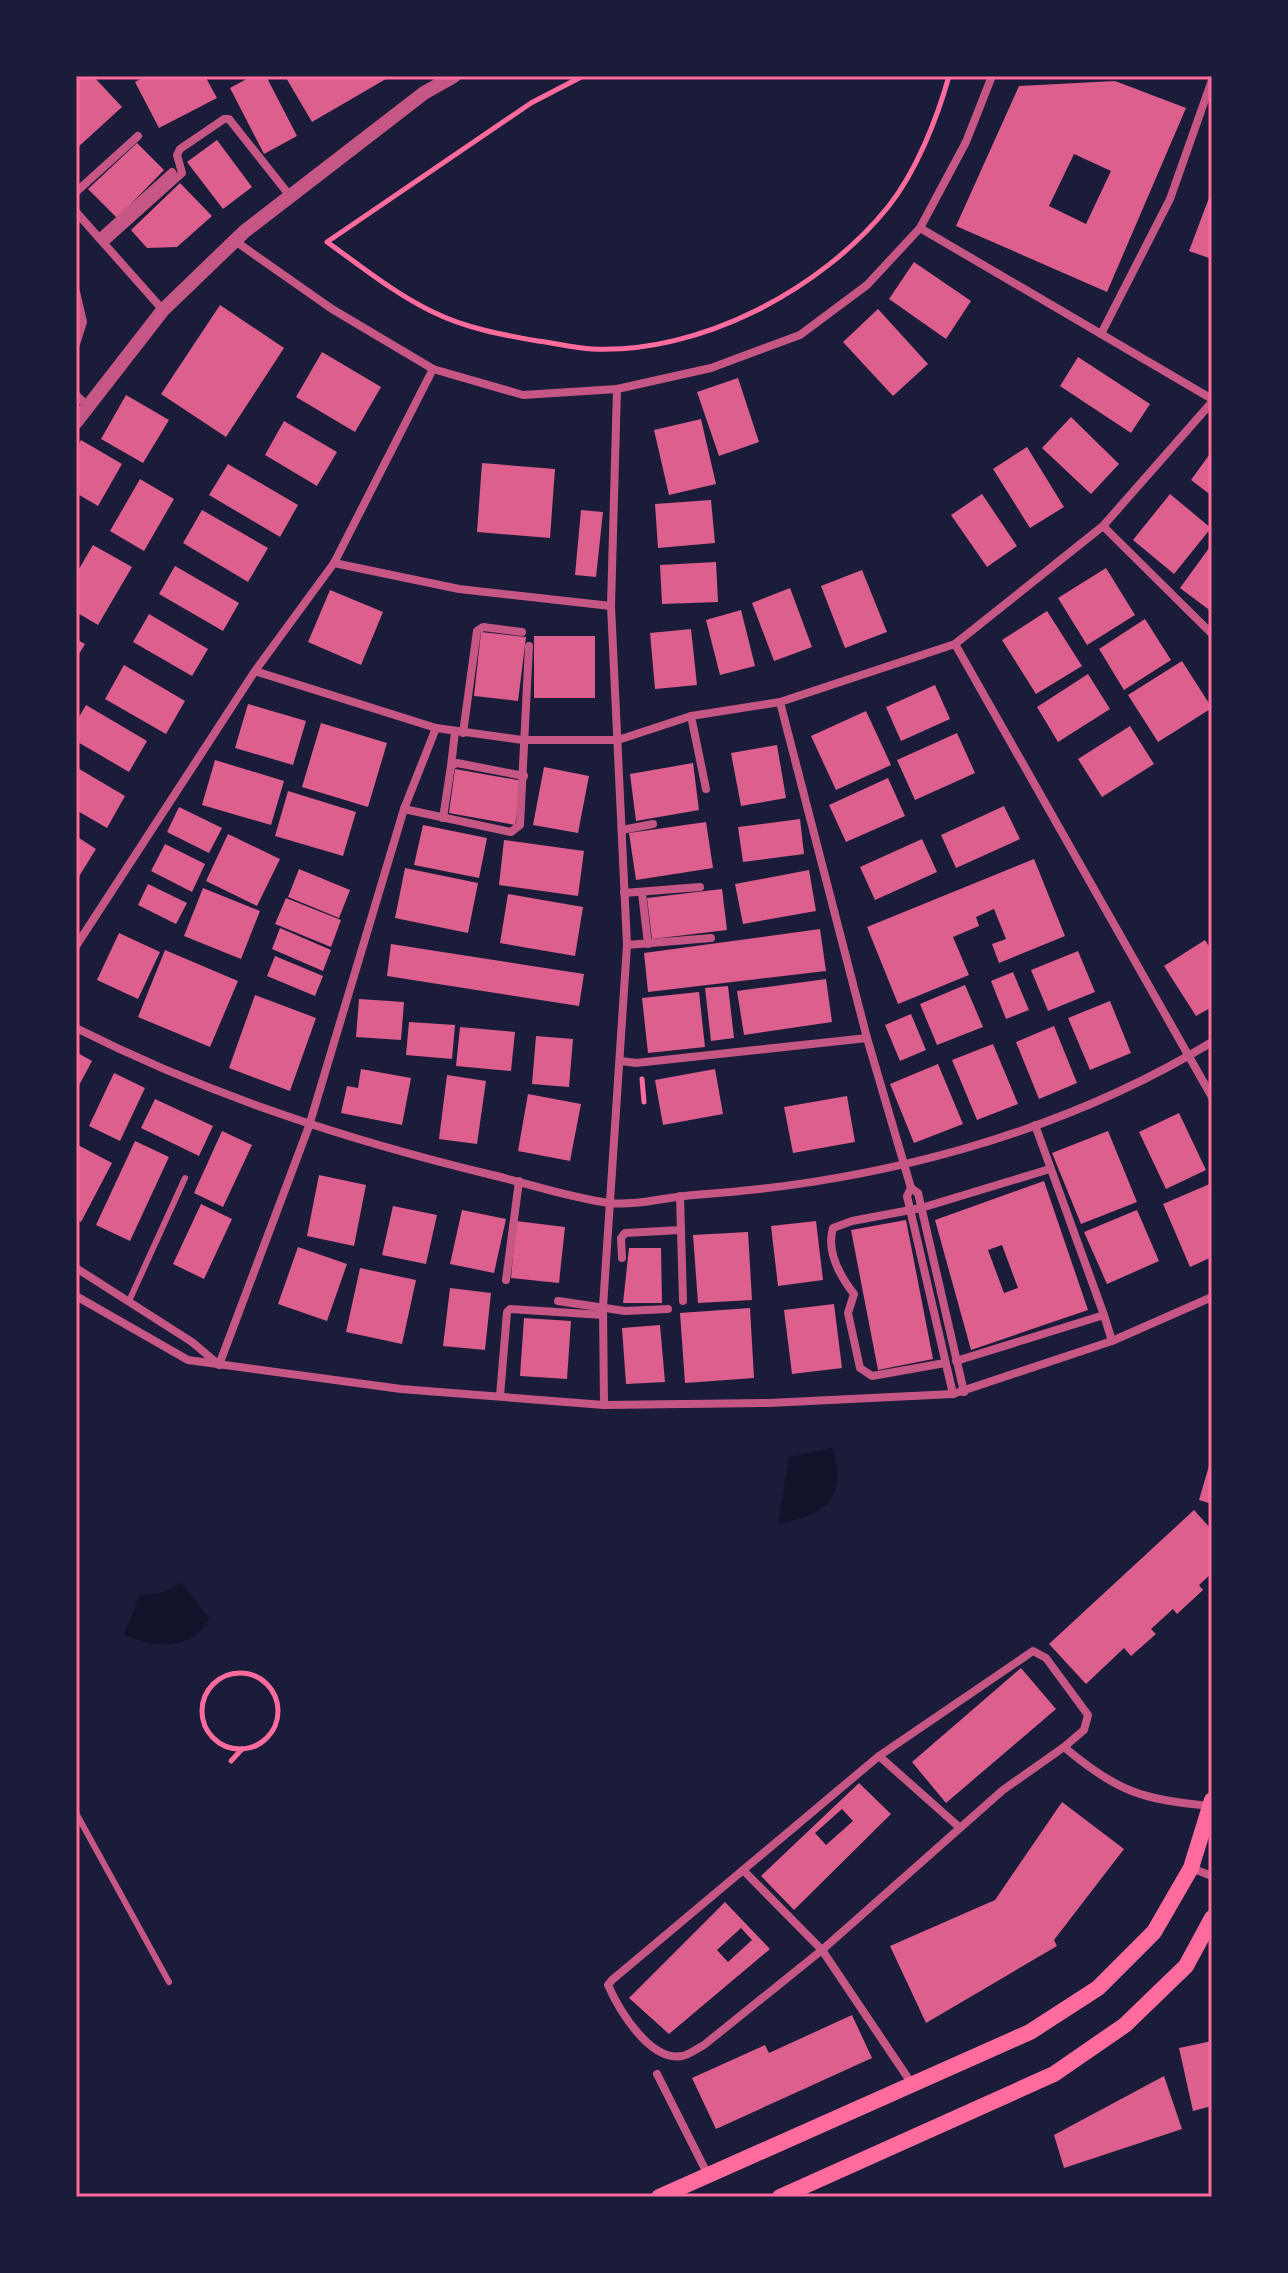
<svg xmlns="http://www.w3.org/2000/svg" width="1288" height="2273" font-family="'Varela Round',sans-serif">
  <style>
    .water { fill: #12122b }
    .building { fill: #dd5f8e; fill-rule: evenodd }
    .lines { fill: none; stroke-linecap: round; stroke-linejoin: round }
    .path { stroke: #ff6b9d; stroke-width: 5 }
    .service { stroke: #c65784; stroke-width: 6 }
    .minor { stroke: #c65784; stroke-width: 8 }
    .tertiary { stroke: #c65784; stroke-width: 14 }
    .secondary { stroke: #ff6b9d; stroke-width: 16 }
    .neatline { fill: none; stroke: #ff6b9d; stroke-width: 3 }
  </style>
  <rect width="100%" height="100%" fill="#1b1b3a"/>
  <g class="water">
    <path d="M832,1448C848,1500 826,1514 778,1524L789,1457Z"/>
    <path d="M182,1583L209,1618C195,1651 149,1649 124,1634L140,1595L160,1593Z"/>
  </g>
  <g class="building">
    <polygon points="84,76 93,76 122,107 76,149 76,83"/>
    <polygon points="146,76 205,76 217,98 159,128 135,82"/>
    <polygon points="252,76 266,76 297,136 264,154 230,88"/>
    <polygon points="285,76 391,76 312,122"/>
    <path d="M1115,81L1186,108L1107,292L956,226L1019,86ZM1074,154L1111,171L1086,224L1049,206Z"/>
    <polygon points="217,140 252,187 223,209 187,162"/>
    <polygon points="137,143 164,170 117,218 88,189"/>
    <polygon points="180,183 212,216 177,247 147,248 131,230"/>
    <polygon points="1212,190 1212,259 1189,251"/>
    <polygon points="914,262 971,301 946,339 889,299"/>
    <polygon points="220,305 284,348 226,437 161,394"/>
    <polygon points="878,309 928,364 893,396 843,342"/>
    <polygon points="322,352 381,387 355,432 296,397"/>
    <polygon points="1078,357 1150,404 1131,433 1060,386"/>
    <polygon points="738,378 759,442 719,456 697,392"/>
    <polygon points="126,395 169,420 143,463 101,439"/>
    <polygon points="1071,417 1119,464 1091,494 1042,448"/>
    <polygon points="701,419 716,484 669,495 654,430"/>
    <polygon points="284,421 337,452 317,486 265,455"/>
    <polygon points="81,440 122,464 98,506 76,493 76,449"/>
    <polygon points="1027,447 1064,507 1030,528 993,469"/>
    <polygon points="1212,451 1212,496 1191,480"/>
    <polygon points="482,463 555,469 550,538 477,532"/>
    <polygon points="228,464 298,505 280,537 209,495"/>
    <polygon points="140,479 174,499 144,551 110,531"/>
    <polygon points="982,494 1017,546 987,567 951,515"/>
    <polygon points="1170,494 1211,528 1174,574 1133,540"/>
    <polygon points="711,500 715,543 658,548 655,504"/>
    <polygon points="202,510 268,548 248,582 183,543"/>
    <polygon points="581,510 603,512 596,577 575,575"/>
    <polygon points="1212,544 1212,612 1180,588"/>
    <polygon points="93,545 132,567 98,625 76,612 76,574"/>
    <polygon points="716,562 718,602 662,604 660,565"/>
    <polygon points="175,566 239,603 223,631 159,594"/>
    <polygon points="1106,568 1135,615 1087,645 1058,598"/>
    <polygon points="862,570 887,632 845,648 821,586"/>
    <polygon points="790,588 812,647 774,661 752,603"/>
    <polygon points="330,590 383,612 361,665 308,642"/>
    <polygon points="741,610 755,666 720,675 706,620"/>
    <polygon points="1047,611 1082,666 1036,694 1002,640"/>
    <polygon points="149,614 208,649 192,676 133,642"/>
    <polygon points="1145,619 1171,660 1124,690 1099,649"/>
    <polygon points="691,629 697,685 655,689 650,633"/>
    <polygon points="481,632 526,637 518,701 474,696"/>
    <rect x="534" y="636" width="61" height="62"/>
    <polygon points="76,639 85,644 76,659"/>
    <polygon points="1182,661 1212,708 1158,742 1128,695"/>
    <polygon points="124,665 185,701 166,734 105,699"/>
    <polygon points="1088,674 1110,709 1058,742 1037,707"/>
    <polygon points="935,685 950,719 901,741 886,707"/>
    <polygon points="248,704 306,721 293,765 235,748"/>
    <polygon points="86,705 147,741 129,772 76,741 76,722"/>
    <polygon points="866,711 891,765 836,790 811,736"/>
    <polygon points="321,723 387,743 368,807 302,787"/>
    <polygon points="1130,726 1154,764 1102,797 1078,759"/>
    <polygon points="957,733 975,773 915,800 897,760"/>
    <polygon points="777,745 786,798 741,806 731,753"/>
    <polygon points="215,760 284,781 271,825 202,805"/>
    <polygon points="693,763 699,810 636,821 630,774"/>
    <polygon points="76,767 125,796 107,828 76,810"/>
    <polygon points="544,767 589,776 578,833 533,825"/>
    <polygon points="455,769 523,781 515,825 449,813"/>
    <polygon points="888,778 905,816 846,842 829,805"/>
    <polygon points="288,791 356,812 343,856 275,836"/>
    <polygon points="1004,806 1020,839 956,868 941,835"/>
    <polygon points="179,807 222,828 209,853 167,832"/>
    <polygon points="800,819 804,854 743,862 738,827"/>
    <polygon points="706,822 713,868 636,880 629,833"/>
    <polygon points="423,825 487,838 479,878 414,865"/>
    <polygon points="228,834 280,859 257,906 206,881"/>
    <polygon points="76,836 96,849 78,878 76,877"/>
    <polygon points="922,839 937,872 875,900 860,867"/>
    <polygon points="504,840 584,851 578,896 499,885"/>
    <polygon points="165,844 205,864 192,892 151,871"/>
    <polygon points="1034,859 1065,936 999,963 992,944 1006,939 994,909 976,917 979,926 953,937 969,975 898,1004 867,927"/>
    <polygon points="405,868 478,883 468,933 395,918"/>
    <polygon points="299,869 350,890 339,918 288,897"/>
    <polygon points="809,870 816,911 743,924 735,884"/>
    <polygon points="148,884 187,903 176,924 138,905"/>
    <polygon points="203,888 260,911 241,959 184,936"/>
    <polygon points="722,889 727,930 652,939 647,898"/>
    <polygon points="508,894 583,907 575,956 500,943"/>
    <polygon points="286,898 341,920 331,947 275,924"/>
    <polygon points="280,928 331,950 323,971 272,949"/>
    <polygon points="820,929 826,971 648,992 644,953"/>
    <polygon points="119,933 160,952 138,999 97,980"/>
    <polygon points="1205,940 1212,951 1212,1007 1196,1016 1164,966"/>
    <polygon points="391,944 584,974 579,1006 387,976"/>
    <polygon points="165,950 238,981 210,1047 138,1017"/>
    <polygon points="1078,951 1095,992 1048,1011 1031,970"/>
    <polygon points="275,956 323,976 315,996 267,976"/>
    <polygon points="1013,972 1029,1010 1006,1019 991,981"/>
    <polygon points="826,979 832,1022 744,1035 737,991"/>
    <polygon points="965,985 983,1027 937,1045 920,1004"/>
    <polygon points="728,986 734,1038 711,1041 705,988"/>
    <polygon points="699,992 705,1047 648,1053 642,998"/>
    <polygon points="255,995 316,1018 290,1091 229,1068"/>
    <polygon points="359,999 404,1002 401,1040 356,1037"/>
    <polygon points="1110,1001 1131,1053 1090,1070 1068,1018"/>
    <polygon points="911,1014 926,1050 900,1061 885,1025"/>
    <polygon points="409,1022 455,1025 452,1059 406,1055"/>
    <polygon points="1054,1026 1077,1083 1039,1099 1016,1042"/>
    <polygon points="460,1027 515,1032 511,1071 456,1066"/>
    <polygon points="536,1036 573,1039 569,1087 532,1084"/>
    <polygon points="993,1044 1018,1104 977,1120 952,1060"/>
    <polygon points="76,1052 92,1061 76,1091"/>
    <polygon points="938,1064 963,1124 914,1143 890,1084"/>
    <polygon points="361,1069 411,1078 402,1125 341,1113 347,1086 358,1088"/>
    <polygon points="715,1069 723,1114 663,1125 655,1080"/>
    <polygon points="114,1073 145,1088 120,1141 89,1126"/>
    <polygon points="447,1075 486,1081 477,1144 439,1139"/>
    <polygon points="528,1094 581,1104 570,1161 518,1151"/>
    <polygon points="847,1096 855,1142 793,1153 784,1107"/>
    <polygon points="155,1099 213,1126 199,1156 141,1128"/>
    <polygon points="1179,1113 1206,1170 1166,1189 1139,1132"/>
    <polygon points="222,1131 252,1145 223,1207 194,1193"/>
    <polygon points="1108,1131 1137,1202 1081,1224 1052,1153"/>
    <polygon points="135,1141 169,1157 130,1241 96,1225"/>
    <polygon points="76,1144 112,1163 81,1222 76,1219"/>
    <polygon points="319,1175 366,1185 354,1246 307,1236"/>
    <path d="M1044,1181L1088,1310L971,1350L935,1220ZM1002,1245L1018,1288L1004,1293L988,1250Z"/>
    <polygon points="1212,1183 1212,1257 1190,1267 1163,1204"/>
    <polygon points="201,1204 232,1219 204,1279 173,1264"/>
    <polygon points="393,1206 437,1215 426,1264 382,1255"/>
    <polygon points="462,1210 506,1219 494,1273 450,1264"/>
    <polygon points="1137,1210 1159,1261 1107,1284 1084,1232"/>
    <polygon points="906,1220 933,1359 878,1370 851,1230"/>
    <polygon points="516,1221 565,1227 559,1283 511,1278"/>
    <polygon points="816,1221 823,1280 778,1286 771,1226"/>
    <polygon points="748,1232 752,1300 698,1303 693,1235"/>
    <polygon points="298,1247 347,1264 327,1321 278,1304"/>
    <polygon points="629,1248 661,1248 662,1303 623,1303"/>
    <polygon points="360,1268 416,1280 402,1344 346,1332"/>
    <polygon points="450,1288 491,1293 485,1350 443,1346"/>
    <polygon points="834,1304 842,1368 792,1374 784,1310"/>
    <polygon points="750,1308 754,1378 685,1383 680,1313"/>
    <polygon points="524,1318 571,1321 567,1379 520,1376"/>
    <polygon points="660,1325 665,1382 626,1384 622,1328"/>
    <polygon points="1211,1459 1212,1459 1212,1504 1199,1500"/>
    <polygon points="1194,1510 1212,1530 1212,1573 1199,1585 1203,1590 1177,1614 1173,1609 1151,1629 1156,1634 1131,1656 1124,1648 1086,1684 1049,1644"/>
    <polygon points="1021,1668 1056,1709 946,1803 912,1762"/>
    <path d="M859,1783L891,1814L794,1910L761,1876ZM842,1809L853,1821L826,1845L815,1833Z"/>
    <polygon points="1062,1802 1124,1849 1054,1940 1057,1946 926,2023 890,1946 995,1900"/>
    <path d="M725,1902L770,1949L669,2034L629,1998ZM741,1928L752,1940L728,1962L717,1950Z"/>
    <polygon points="852,2015 872,2058 716,2129 692,2078 765,2045 769,2053"/>
    <polygon points="1212,2041 1212,2106 1193,2111 1179,2048"/>
    <polygon points="1164,2076 1182,2129 1064,2168 1054,2135"/>
  </g>
  <g class="lines">
    <g class="path">
      <path d="M583,76L531,103L327,242C361,266 395,294 433,312C465,328 503,335 538,341C555,343 574,348 592,349C700,354 821,290 888,207C916,172 937,119 949,76"/>
      <polyline points="642,1079 644,1102"/>
      <circle cx="240" cy="1711" r="38"/>
      <polyline points="231,1761 242,1749"/>
    </g>
    <g class="service">
      <polyline points="129,1301 185,1178"/>
      <polyline points="76,1813 169,1982"/>
    </g>
    <g class="minor">
      <polyline points="76,192 138,136"/>
      <polyline points="76,212 163,310"/>
      <polyline points="920,228 1212,399"/>
      <polyline points="99,238 172,172"/>
      <polyline points="235,241 332,309 433,369 523,395 617,389 711,368 800,335 867,285 920,228 966,142 992,76"/>
      <polyline points="104,243 182,173 177,155 180,149 224,119 229,119 290,196"/>
      <polyline points="76,292 83,322 76,344"/>
      <polyline points="1101,334 1170,199 1212,80"/>
      <polyline points="76,395 88,406"/>
      <polyline points="1103,526 1212,634"/>
      <polyline points="334,563 459,589 611,606"/>
      <polyline points="955,644 1212,1097"/>
      <polyline points="255,671 436,728 522,740 618,740 691,716 780,702 955,644 1103,526 1212,402"/>
      <polyline points="780,702 867,1038 911,1188 918,1193 964,1392"/>
      <polyline points="691,716 706,789"/>
      <polyline points="463,733 477,631 483,627 522,632"/>
      <polyline points="451,766 455,732"/>
      <polyline points="404,809 511,832 520,825 529,646"/>
      <polyline points="443,818 451,766 457,763 524,776"/>
      <polyline points="622,830 653,824"/>
      <polyline points="624,893 700,887"/>
      <polyline points="642,893 648,944"/>
      <polyline points="627,945 711,938"/>
      <polyline points="76,946 255,671 334,563 433,369"/>
      <path d="M76,1028C209,1095 347,1140 492,1175C530,1184 571,1198 610,1203C636,1206 667,1197 694,1195C873,1183 1057,1136 1212,1042"/>
      <polyline points="621,1061 636,1063 867,1038"/>
      <polyline points="911,1188 907,1196 953,1394"/>
      <polyline points="680,1196 683,1301"/>
      <polyline points="622,1258 621,1238 625,1233 681,1230"/>
      <polyline points="76,1268 192,1342 218,1364"/>
      <polyline points="506,1280 519,1181"/>
      <polyline points="76,1296 188,1360 401,1389 604,1405 769,1403 953,1394 1112,1341 1212,1297"/>
      <polyline points="558,1301 625,1311 668,1309"/>
      <polyline points="1104,1315 1112,1341"/>
      <polyline points="956,1361 1104,1315 1035,1125"/>
      <path d="M945,1363L872,1376L860,1368L848,1313L854,1294C840,1276 826,1251 833,1228L852,1221L921,1208L1050,1169"/>
      <polyline points="219,1365 309,1126 404,809 436,728"/>
      <polyline points="500,1396 507,1312 510,1309 603,1315"/>
      <polyline points="604,1405 603,1307 627,945 611,606 617,389"/>
      <path d="M1064,1747L1084,1730L1088,1715L1046,1658L1033,1651L879,1756L612,1980L608,1985C619,2010 650,2062 682,2056C689,2055 698,2048 704,2045L822,1950L1003,1790L1064,1747C1116,1791 1142,1800 1210,1806"/>
      <polyline points="879,1756 959,1827"/>
      <polyline points="1191,1868 1212,1876"/>
      <polyline points="743,1870 822,1950 912,2084"/>
      <polyline points="657,2074 708,2175"/>
    </g>
    <polyline class="tertiary" points="76,422 163,310 245,231 424,93 454,76"/>
    <g class="secondary">
      <polyline points="659,2197 1030,2032 1098,1988 1154,1932 1191,1868 1212,1800"/>
      <polyline points="780,2197 1054,2074 1125,2025 1186,1966 1212,1918"/>
    </g>
  </g>
  <rect width="1288" height="2273" fill="none" stroke="#1b1b3a" stroke-width="156"/>
  <rect x="78" y="78" width="1132" height="2117" class="neatline"/>
</svg>
